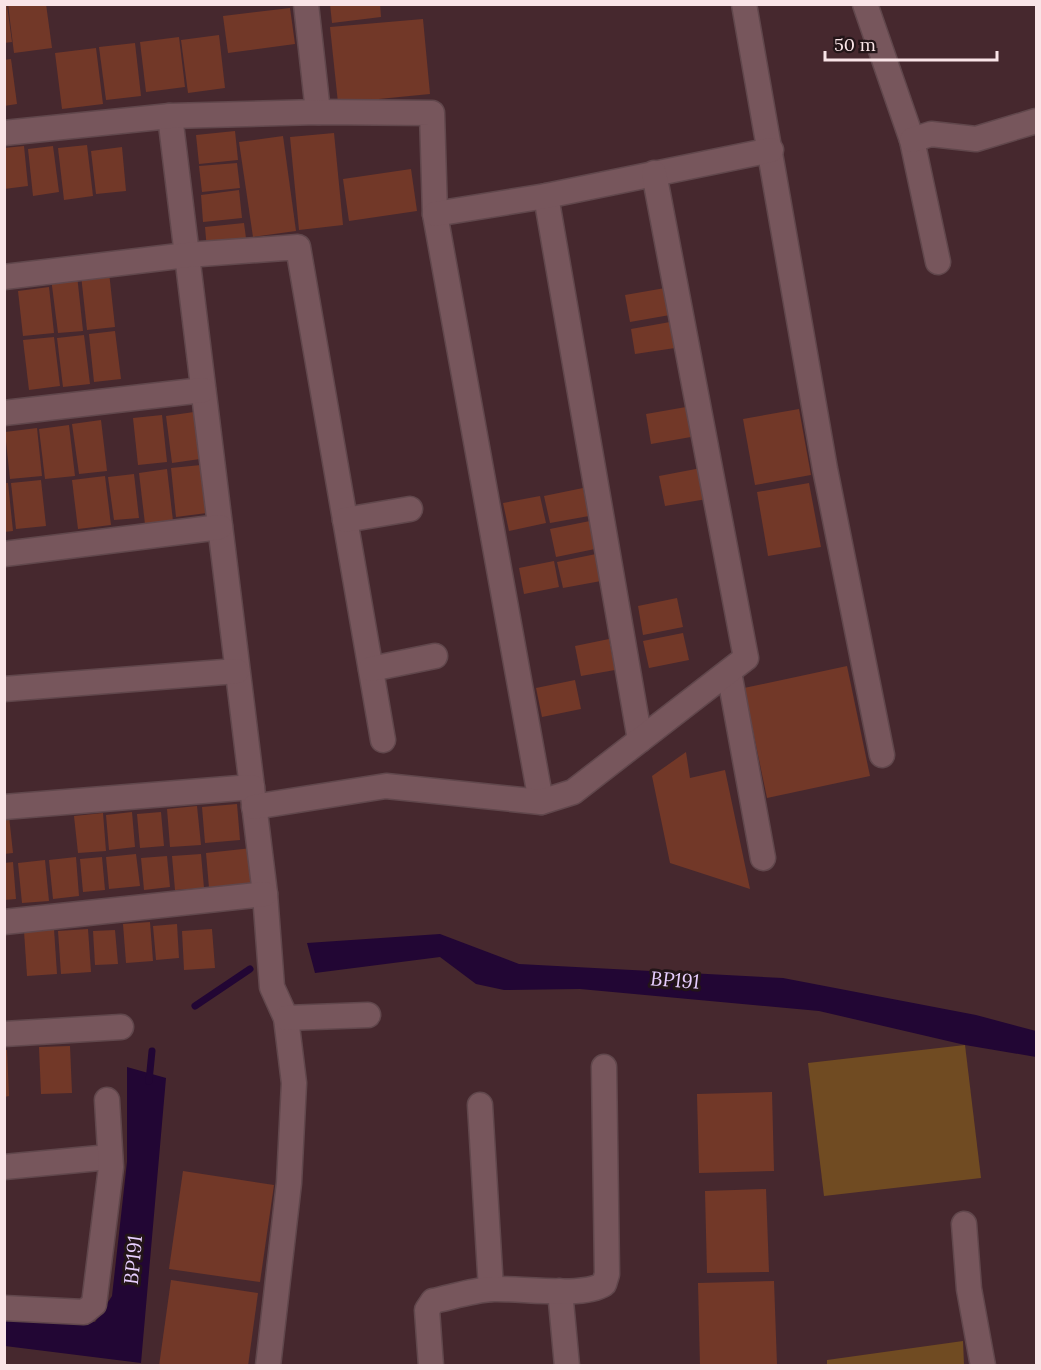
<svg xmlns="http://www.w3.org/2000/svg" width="1041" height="1370" font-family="Lora,serif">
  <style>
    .green { fill: #704b22 }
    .water { fill: #220634 }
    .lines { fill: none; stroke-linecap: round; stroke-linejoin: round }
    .stream { stroke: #220634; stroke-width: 7 }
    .building { fill: #723828 }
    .street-casing { stroke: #61474c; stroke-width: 27 }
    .street { stroke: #77565c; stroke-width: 24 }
    .labels { text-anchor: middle; stroke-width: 6; stroke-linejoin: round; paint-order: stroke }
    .water-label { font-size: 20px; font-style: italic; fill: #e8cfff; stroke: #231518 }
  </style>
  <rect width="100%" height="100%" fill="#46282e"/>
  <g class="green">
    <polygon points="965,1045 981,1178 824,1196 808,1063"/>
    <polygon points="963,1341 964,1365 827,1365 827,1360"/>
  </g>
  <g class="water">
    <polygon points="440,934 519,964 783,978 976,1015 1036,1031 1036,1057 965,1045 819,1011 580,989 504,990 476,984 440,957 315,973 307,943"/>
    <polygon points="127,1067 166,1078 141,1363 5,1346 4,1318 95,1322 112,1296 127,1162"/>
  </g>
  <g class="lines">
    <g class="stream">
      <polyline points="195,1006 250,969"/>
      <polyline points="149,1081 152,1051"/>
    </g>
  </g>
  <g class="building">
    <polygon points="8,4 46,4 52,48 14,53"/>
    <polygon points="330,4 380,4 381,17 332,23"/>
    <polygon points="4,5 7,5 12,42 4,43"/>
    <polygon points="290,8 295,44 228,53 223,16"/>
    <polygon points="423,19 430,94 338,103 330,27"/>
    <polygon points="219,35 225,88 188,93 181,40"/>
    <polygon points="179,37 185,87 146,92 140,42"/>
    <polygon points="135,43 141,96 106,100 99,47"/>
    <polygon points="96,48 103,104 62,109 55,53"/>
    <polygon points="11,59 17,104 4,106 4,60"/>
    <polygon points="235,131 238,160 199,164 196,135"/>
    <polygon points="334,133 343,225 299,230 290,137"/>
    <polygon points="283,136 296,231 253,237 239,142"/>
    <polygon points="87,145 93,196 64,200 58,148"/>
    <polygon points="24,146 28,186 4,189 4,148"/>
    <polygon points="53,146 59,192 33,196 28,149"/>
    <polygon points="122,147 126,191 96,194 91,151"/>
    <polygon points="237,163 240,188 202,192 199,166"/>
    <polygon points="411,169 417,211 349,221 343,179"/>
    <polygon points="239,190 242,218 203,222 201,195"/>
    <polygon points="244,223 247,246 207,250 205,227"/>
    <polygon points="109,272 115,327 87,330 81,275"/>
    <polygon points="77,275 83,331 58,333 51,278"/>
    <polygon points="49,287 54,333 23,336 18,291"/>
    <polygon points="665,288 670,315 630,322 625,295"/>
    <polygon points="670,322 675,348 635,354 631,329"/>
    <polygon points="115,331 121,379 94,382 89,334"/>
    <polygon points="84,335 90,384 63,387 57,338"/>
    <polygon points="54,337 60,386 29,390 23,340"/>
    <polygon points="686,407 691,437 651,444 646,414"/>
    <polygon points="799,409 811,475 755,485 743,419"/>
    <polygon points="194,412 200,459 172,463 166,416"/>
    <polygon points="162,415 167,462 138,465 133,418"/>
    <polygon points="101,420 107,471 79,474 72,424"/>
    <polygon points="69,425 75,476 45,479 39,429"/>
    <polygon points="37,428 42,476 10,479 5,432"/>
    <polygon points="201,465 207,513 176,517 171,468"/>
    <polygon points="701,468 707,499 665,506 659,476"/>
    <polygon points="167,469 173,521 145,524 139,473"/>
    <polygon points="134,474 139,518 114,520 108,477"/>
    <polygon points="105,476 111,525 78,529 72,480"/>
    <polygon points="41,480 46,526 16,529 11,483"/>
    <polygon points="4,483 8,483 13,531 4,532"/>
    <polygon points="809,483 821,547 768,556 757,492"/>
    <polygon points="583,488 589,516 550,523 544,496"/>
    <polygon points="540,496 546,523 509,531 503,503"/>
    <polygon points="590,521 595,549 556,557 550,529"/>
    <polygon points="596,554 601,581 563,588 557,562"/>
    <polygon points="554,561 559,587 524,594 519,568"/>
    <polygon points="677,598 683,627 643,635 638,606"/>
    <polygon points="683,633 689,660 649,668 643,641"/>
    <polygon points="609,639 615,670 581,676 575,646"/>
    <polygon points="847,666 870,776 767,798 744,688"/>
    <polygon points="575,680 581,709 542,717 536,688"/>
    <polygon points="686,752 690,778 725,770 750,889 670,863 652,776"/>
    <polygon points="237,804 240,840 205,843 202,807"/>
    <polygon points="197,806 201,845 170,847 167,809"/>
    <polygon points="132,812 135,847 109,850 106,815"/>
    <polygon points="161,812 164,846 140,848 137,814"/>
    <polygon points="103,813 106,851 78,853 74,816"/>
    <polygon points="4,816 9,816 13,853 4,854"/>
    <polygon points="252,848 255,884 209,888 206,853"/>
    <polygon points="136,854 140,886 109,889 106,857"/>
    <polygon points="201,854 204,888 175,890 172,856"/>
    <polygon points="167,856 170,887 144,890 141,858"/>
    <polygon points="76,857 79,896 53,899 49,860"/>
    <polygon points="102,857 105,890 83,892 80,859"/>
    <polygon points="45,860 49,901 22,903 18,863"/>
    <polygon points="13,862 16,899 4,900 4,863"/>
    <polygon points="150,922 153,961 126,963 123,924"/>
    <polygon points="177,924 179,958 156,960 153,926"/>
    <polygon points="54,929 57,974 27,976 24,931"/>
    <polygon points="88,929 91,972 61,974 58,931"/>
    <polygon points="212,929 215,968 184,970 182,931"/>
    <polygon points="115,930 118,964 95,965 93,931"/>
    <polygon points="70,1046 72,1093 41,1094 39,1047"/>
    <polygon points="4,1050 7,1050 9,1096 4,1097"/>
    <polygon points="772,1092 774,1171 699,1173 697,1094"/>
    <polygon points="183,1171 274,1185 260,1282 169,1269"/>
    <polygon points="766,1189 769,1272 707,1273 705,1191"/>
    <polygon points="171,1280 258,1293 248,1366 159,1366"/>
    <polygon points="774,1281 777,1365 700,1366 698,1283"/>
  </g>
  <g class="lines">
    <defs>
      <g id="street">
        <polyline points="306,4 318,112"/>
        <polyline points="744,4 825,469 882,755"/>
        <polyline points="865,4 912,140 938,262"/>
        <polyline points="170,116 265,894 272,987 286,1018 294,1083 289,1183 268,1366"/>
        <polyline points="4,133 170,116 318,112 432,113 435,214 541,802"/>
        <polyline points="912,140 931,134 976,139 1036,121"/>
        <polyline points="546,196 640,740"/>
        <polyline points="435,214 546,196 771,150"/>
        <polyline points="4,277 187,255 298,247 383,740"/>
        <polyline points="4,413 203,390"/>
        <polyline points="345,520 410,509"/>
        <polyline points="4,554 220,527"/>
        <polyline points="371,669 435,656"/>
        <polyline points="729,672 763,858"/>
        <polyline points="4,689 237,671"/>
        <polyline points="4,807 252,787"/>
        <polyline points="254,807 386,786 541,802 573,792 746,658 654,173"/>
        <polyline points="4,922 265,894"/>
        <polyline points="286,1018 368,1015"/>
        <polyline points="4,1034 121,1027"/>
        <polyline points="480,1105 491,1289"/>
        <polyline points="4,1167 110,1157"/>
        <polyline points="964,1224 969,1289 983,1366"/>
        <polyline points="560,1291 567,1366"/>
        <polyline points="4,1308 84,1312 94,1304 111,1167 107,1100"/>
        <path d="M431,1366L427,1310L433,1301C452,1297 473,1290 493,1289C520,1288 583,1298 604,1284L607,1274L604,1067"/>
      </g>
    </defs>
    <use href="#street" class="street-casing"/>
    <use href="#street" class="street"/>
  </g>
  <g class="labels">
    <g class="water-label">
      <text transform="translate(675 980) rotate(4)" y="7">BP191</text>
      <text transform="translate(133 1260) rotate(-85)" y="7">BP191</text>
    </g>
  </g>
  <rect width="1041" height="1370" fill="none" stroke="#f9e4e7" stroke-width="12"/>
  <path d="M825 51v9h172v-9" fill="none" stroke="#f9e4e7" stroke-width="3"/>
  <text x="834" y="51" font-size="18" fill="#f9e4e7" stroke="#231518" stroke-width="4.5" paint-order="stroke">50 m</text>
</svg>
